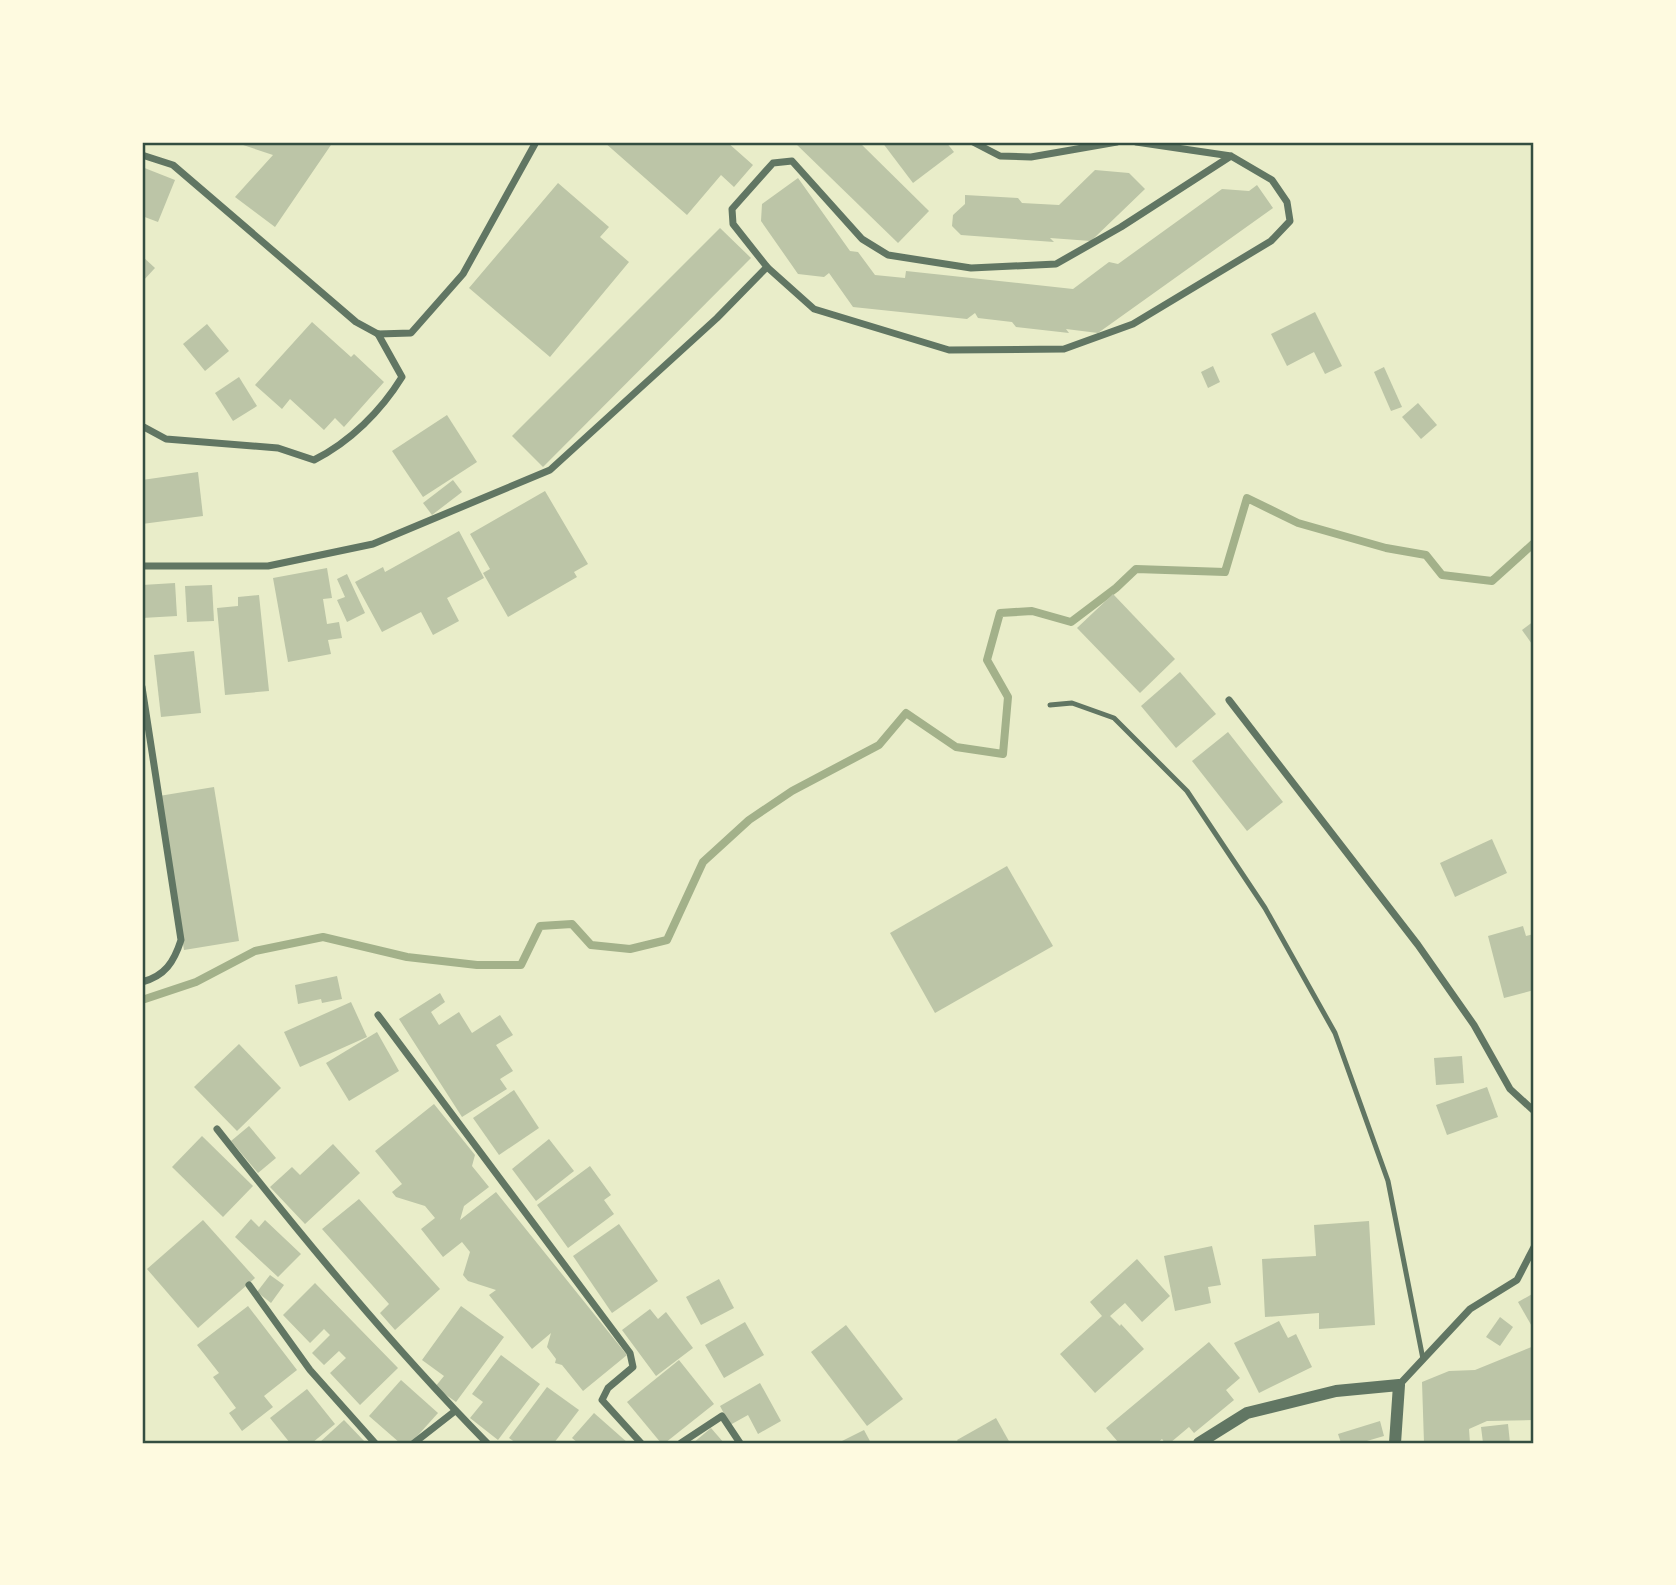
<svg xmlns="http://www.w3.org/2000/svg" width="1676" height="1585" font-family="Karla,sans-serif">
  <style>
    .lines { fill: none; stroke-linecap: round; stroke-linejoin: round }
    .stream { stroke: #a3b18a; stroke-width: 8 }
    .building { fill: #bcc5a7 }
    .service { stroke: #617663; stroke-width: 5 }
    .minor { stroke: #617663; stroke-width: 7 }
    .tertiary { stroke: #617663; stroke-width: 12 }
    .neatline { fill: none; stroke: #344e41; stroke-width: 2.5 }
  </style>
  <rect width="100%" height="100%" fill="#e9edc9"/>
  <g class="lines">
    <polyline class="stream" points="142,1000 196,982 255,951 323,937 407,957 477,965 521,965 540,926 572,924 591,945 630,949 667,940 703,862 749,820 792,791 879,745 906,713 956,747 1003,754 1008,697 987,660 1000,613 1032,611 1071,622 1116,588 1136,569 1225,572 1247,498 1298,523 1386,548 1426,555 1442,575 1492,581 1534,543"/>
  </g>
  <g class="building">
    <polygon points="234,142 333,142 275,227 235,197 273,155"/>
    <polygon points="604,142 727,142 753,165 734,187 721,175 687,215"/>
    <polygon points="794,142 859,142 929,211 898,243"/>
    <polygon points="882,142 946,142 954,152 913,183"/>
    <polygon points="142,167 175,180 158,222 142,216"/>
    <polygon points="1095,170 1129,173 1145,189 1091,241 1050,238 1054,242 961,235 952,226 953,215 965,204 965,195 1018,198 1022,203 1059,205"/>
    <polygon points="798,178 850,251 858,252 875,275 905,278 906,271 1073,289 1109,262 1118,264 1222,189 1249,191 1257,185 1273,208 1098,333 1066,329 1069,333 1016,327 1012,322 978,318 975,313 967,319 853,307 829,273 824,277 798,274 761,221 762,204"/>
    <polygon points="558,183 609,227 600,237 629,262 550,357 469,288"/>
    <polygon points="720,228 751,258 543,467 512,436"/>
    <polygon points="142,256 155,268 142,282"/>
    <polygon points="1315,312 1342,366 1325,374 1314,352 1287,366 1271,334"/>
    <polygon points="312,322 351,357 354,354 384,382 344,427 335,418 324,430 290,399 282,409 255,385"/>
    <polygon points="207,324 229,351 205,371 183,344"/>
    <polygon points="1213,366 1220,382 1208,388 1201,372"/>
    <polygon points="1384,367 1402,407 1391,411 1374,372"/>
    <polygon points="239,377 257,406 233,421 215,393"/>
    <polygon points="1418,403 1437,425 1421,439 1402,417"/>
    <polygon points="447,415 477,462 423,497 392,451"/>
    <polygon points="198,472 203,516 142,524 142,480"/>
    <polygon points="453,480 462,492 432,515 423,503"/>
    <polygon points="545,491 588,564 574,572 577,577 508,617 483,573 490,569 470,534"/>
    <polygon points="459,531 484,578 447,598 459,621 433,635 421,612 382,632 355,582 383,567 385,572"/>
    <polygon points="327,568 332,598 323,599 327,624 339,622 342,638 328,640 331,654 288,662 273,578"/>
    <polygon points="347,574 365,613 347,622 337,600 345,597 337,579"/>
    <polygon points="175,583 177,616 142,618 142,585"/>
    <polygon points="212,585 214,621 187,622 185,586"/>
    <polygon points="1113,594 1175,659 1140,693 1077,628"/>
    <polygon points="259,595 269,691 225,695 217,608 238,606 238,597"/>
    <polygon points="1534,621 1534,647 1522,630"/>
    <polygon points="194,651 201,713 161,717 154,655"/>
    <polygon points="1180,672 1216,714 1176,748 1141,706"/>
    <polygon points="1228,732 1283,802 1247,831 1192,761"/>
    <polygon points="214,787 239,941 184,950 159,796"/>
    <polygon points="1492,839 1507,873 1455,897 1440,863"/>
    <polygon points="1007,866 1053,946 935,1013 890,933"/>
    <polygon points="1523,926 1526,936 1534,934 1534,990 1504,998 1488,936"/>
    <polygon points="337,976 342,999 322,1003 321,999 298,1004 295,985"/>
    <polygon points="440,993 445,1002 431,1012 439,1025 459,1012 472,1033 500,1015 513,1035 496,1045 513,1071 500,1079 507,1089 462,1117 399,1019"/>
    <polygon points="351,1002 367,1037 300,1067 284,1032"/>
    <polygon points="377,1032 399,1071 349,1101 326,1063"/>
    <polygon points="239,1044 281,1088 237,1131 194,1087"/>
    <polygon points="1462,1056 1464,1083 1436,1085 1434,1058"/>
    <polygon points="1487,1087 1498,1117 1447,1135 1436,1105"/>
    <polygon points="514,1090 539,1128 499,1155 473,1118"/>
    <polygon points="434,1104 475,1155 472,1166 489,1187 464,1206 460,1220 496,1192 627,1355 583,1391 562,1365 555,1363 556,1359 547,1347 551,1333 532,1349 489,1295 496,1290 468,1281 463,1275 470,1252 462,1242 443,1257 421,1229 435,1218 425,1206 396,1197 392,1192 402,1184 375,1151"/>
    <polygon points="249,1126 276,1158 258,1173 231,1141"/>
    <polygon points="202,1136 253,1186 223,1217 172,1167"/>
    <polygon points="549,1139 574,1171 536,1201 512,1169"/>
    <polygon points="333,1144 360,1173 305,1224 270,1187 292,1167 300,1175"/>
    <polygon points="590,1166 611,1195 604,1200 614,1214 568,1248 537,1205"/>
    <polygon points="359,1199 440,1289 395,1330 380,1313 389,1304 322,1229"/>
    <polygon points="251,1219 259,1227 265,1220 301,1254 278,1277 235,1237"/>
    <polygon points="203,1220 255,1278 198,1328 147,1269"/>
    <polygon points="1369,1221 1375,1325 1319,1329 1319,1313 1265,1317 1262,1259 1316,1256 1314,1225"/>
    <polygon points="619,1224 658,1281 612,1313 573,1256"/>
    <polygon points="1212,1246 1221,1285 1208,1287 1211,1303 1175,1311 1164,1256"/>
    <polygon points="1137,1259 1170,1296 1142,1322 1125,1303 1110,1316 1120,1326 1121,1324 1144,1349 1095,1393 1060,1354 1102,1316 1090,1302"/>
    <polygon points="270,1275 284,1285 271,1303 257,1292"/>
    <polygon points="719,1279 734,1308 701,1325 686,1297"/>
    <polygon points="315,1283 398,1368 360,1405 330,1373 346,1358 339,1351 324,1365 312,1353 330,1335 324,1329 310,1343 283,1315"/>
    <polygon points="1534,1293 1534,1330 1518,1302"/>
    <polygon points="248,1306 297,1370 264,1396 273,1407 242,1431 229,1413 236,1408 213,1377 219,1373 197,1345"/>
    <polygon points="461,1306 504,1337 456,1402 435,1387 444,1376 422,1360"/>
    <polygon points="650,1309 658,1319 666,1312 693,1348 656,1376 622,1330"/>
    <polygon points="1500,1317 1513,1327 1500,1346 1486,1337"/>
    <polygon points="1279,1321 1288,1338 1296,1334 1312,1367 1259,1393 1234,1343"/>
    <polygon points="745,1322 764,1355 724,1378 705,1345"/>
    <polygon points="846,1325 903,1399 867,1426 811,1352"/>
    <polygon points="1209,1342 1240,1378 1226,1390 1234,1400 1194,1433 1189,1427 1170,1443 1165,1443 1162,1439 1157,1443 1119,1443 1106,1428"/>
    <polygon points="1534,1346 1534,1420 1487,1421 1469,1429 1470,1443 1424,1443 1422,1382 1449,1371 1475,1370"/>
    <polygon points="501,1355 540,1384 498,1440 470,1418 483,1402 472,1394"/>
    <polygon points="679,1360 714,1404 665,1443 661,1443 627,1402"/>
    <polygon points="401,1380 438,1413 411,1443 400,1443 369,1416"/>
    <polygon points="760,1383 781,1421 758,1434 748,1415 730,1425 720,1406"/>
    <polygon points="547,1387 579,1410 554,1443 516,1443 509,1438"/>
    <polygon points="307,1389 335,1424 312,1443 290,1443 270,1418"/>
    <polygon points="594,1413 628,1443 578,1443 572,1438"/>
    <polygon points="996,1418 1010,1443 959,1443 957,1440"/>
    <polygon points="344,1420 366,1443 319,1443"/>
    <polygon points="1380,1421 1384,1436 1360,1443 1341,1443 1338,1434"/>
    <polygon points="1508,1424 1510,1443 1483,1443 1481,1427"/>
    <polygon points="711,1428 724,1443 693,1443"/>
    <polygon points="864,1430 871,1443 838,1443"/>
  </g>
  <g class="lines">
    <polyline class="service" points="1050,705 1072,703 1114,718 1187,791 1265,908 1335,1033 1388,1181 1423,1359"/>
    <g class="minor">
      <polyline points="973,142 1000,156 1031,157 1117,142"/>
      <polyline points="1136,142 1231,156 1272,180 1287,202 1290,221 1271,241 1133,324 1064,349 949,350 814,309 767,267 733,224 732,209 773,163 792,161 862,239 888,255 971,268 1056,264 1121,227 1231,156"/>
      <polyline points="142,155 173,165 356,322 378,334 411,333 463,274 536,142"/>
      <path d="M142,426L166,439L278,448L314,460C350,442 381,411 402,377L378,334"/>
      <polyline points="142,566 268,566 373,544 550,470 717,318 767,267"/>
      <path d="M142,687L181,940C174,962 165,976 142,982"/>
      <polyline points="1229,700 1418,945 1474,1025 1510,1089 1534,1111"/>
      <polyline points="378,1015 630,1353 633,1367 608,1388 602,1400 641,1443"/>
      <path d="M217,1129C302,1237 391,1345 487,1443"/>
      <polyline points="249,1285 310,1370 375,1443"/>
      <polyline points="1399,1385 1470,1309 1517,1280 1534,1247"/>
      <polyline points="414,1443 455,1411"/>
      <polyline points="681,1443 722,1416 740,1443"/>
    </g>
    <polyline class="tertiary" points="1199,1443 1247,1413 1336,1391 1399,1385 1395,1443"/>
  </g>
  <rect width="1676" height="1585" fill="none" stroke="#fefae0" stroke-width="287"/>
  <rect x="144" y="144" width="1388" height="1298" class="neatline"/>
</svg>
